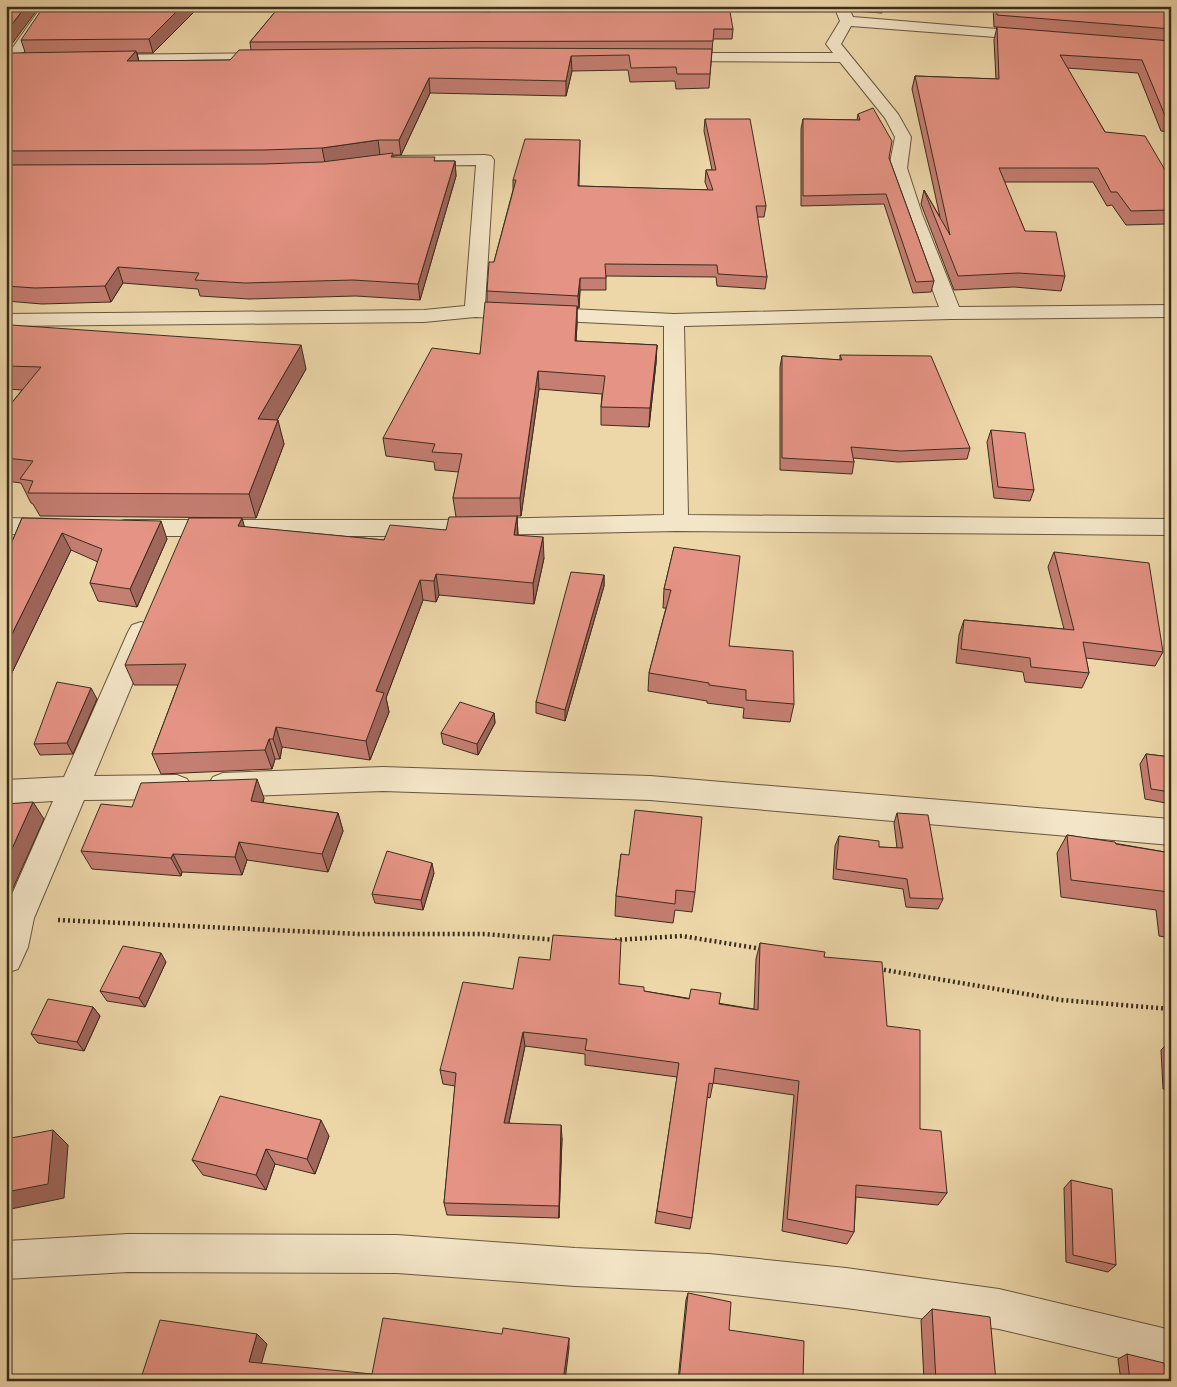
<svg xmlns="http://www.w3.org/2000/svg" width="1177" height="1387" font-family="'IM FELL English',serif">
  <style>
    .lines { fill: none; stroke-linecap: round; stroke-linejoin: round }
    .minor-casing { stroke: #675741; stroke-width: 2 }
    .path { stroke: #3a2c1e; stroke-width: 4.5; stroke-dasharray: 2 3; stroke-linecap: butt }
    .minor { fill: #f3e5c7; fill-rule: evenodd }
    .wall { fill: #c57e72; stroke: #3a2c1e }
    .shaded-wall { fill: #a0675c; stroke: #3a2c1e }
    .building { fill: #e59384; stroke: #3a2c1e }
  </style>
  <rect width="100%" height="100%" fill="#edd7a9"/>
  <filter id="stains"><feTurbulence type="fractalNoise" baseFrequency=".004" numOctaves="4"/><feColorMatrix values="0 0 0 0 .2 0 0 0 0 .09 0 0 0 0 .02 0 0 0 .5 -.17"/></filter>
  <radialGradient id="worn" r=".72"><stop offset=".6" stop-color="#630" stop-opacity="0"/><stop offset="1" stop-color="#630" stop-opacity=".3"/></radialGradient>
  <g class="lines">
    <defs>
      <g id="minor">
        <polygon points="42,6 56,6 11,71 6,73 6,57"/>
        <polygon points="834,6 848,6 853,17 1033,32 1038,33 1040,36 1038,39 1033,40 851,26 841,44 898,114 911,137 907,168 922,214 959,307 1171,305 1171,317 951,319 684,326 688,515 1171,519 1171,535 676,531 441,536 125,536 116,534 113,528 116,522 125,520 441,520 664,515 664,326 475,317 424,322 6,326 6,314 424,310 465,306 476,165 397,166 391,165 388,161 391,157 397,156 485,155 491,156 494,160 485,305 674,314 939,307 904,214 889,168 895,137 885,118 840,62 674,61 669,60 667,57 669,54 674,53 833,53 826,44 840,21"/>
        <polygon points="269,53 274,55 277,58 274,61 102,65 97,63 94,60 97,57 102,55"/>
        <polygon points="6,518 57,519 66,521 69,527 66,533 57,535 6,534"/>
        <polygon points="141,622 150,625 154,632 94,776 177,775 187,779 192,787 187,795 177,799 84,800 34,918 28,947 18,969 6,973 6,908 53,801 6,804 6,780 64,777 128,632 132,625"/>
        <polygon points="383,767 650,776 1171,819 1171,845 650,800 383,791 223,797 213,793 208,785 213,777 223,773"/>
        <polygon points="128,1234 397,1235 575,1248 709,1254 846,1268 999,1289 1171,1330 1171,1370 999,1329 846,1308 709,1292 575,1286 397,1273 128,1272 6,1279 6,1241"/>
      </g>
    </defs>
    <use href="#minor" class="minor-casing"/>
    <g class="path">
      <polyline points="58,920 359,934 485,934 556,940"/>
      <polyline points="615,940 682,936 762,949"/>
      <polyline points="879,969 1061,1000 1171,1009"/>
    </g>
    <use href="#minor" class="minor"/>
  </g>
  <g class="wall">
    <polygon points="200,6 153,53 137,53 139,61 230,60 251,50 250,42 280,6 413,6 412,9 733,29 732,39 713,39 709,88 676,89 675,81 630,82 628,70 572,71 566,96 430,93 401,155 393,155 393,157 435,161 455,161 456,176 420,300 356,296 249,299 200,296 198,289 123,283 111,302 42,304 6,301 6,58 25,52 21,40"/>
    <polygon points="796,6 834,6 834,10 796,8"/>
    <polygon points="849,6 883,6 882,13 853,11"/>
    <polygon points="993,6 1171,6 1171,132 1161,131 1138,73 1067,68 1105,132 1171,180 1171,238 1166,224 1126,225 1112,205 1107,206 1093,182 1004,182 1025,231 1065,276 1061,291 1014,287 954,290 921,204 924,190 940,217 912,89 915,76 996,79 994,40 997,27 994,27"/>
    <polygon points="858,114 889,158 934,281 931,292 913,293 884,204 801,206 801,129 803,119 857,120"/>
    <polygon points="705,119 766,206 764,217 757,217 767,277 765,289 717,286 716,277 606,276 606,290 580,290 579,308 577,308 577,324 576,341 657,345 656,363 649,427 601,425 601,407 602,394 539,389 521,516 517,516 518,535 544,558 534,604 439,595 436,602 423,600 386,698 389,712 370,760 282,747 280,759 275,759 272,769 161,774 152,754 178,685 134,685 125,665 242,518 244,527 384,540 446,530 456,517 453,498 459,472 435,470 434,462 386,456 383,438 480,354 487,302 487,291 494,262 513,190 513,180 580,140 579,186 708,190 705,182 706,170 712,170 704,131"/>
    <polygon points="6,331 306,369 277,420 284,444 256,518 40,516 33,504 31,503 21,483 6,481 6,410 22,390 6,389"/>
    <polygon points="840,355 970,448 967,459 898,462 853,458 854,462 852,474 780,470 780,367 782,356 840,360"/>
    <polygon points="991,430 1034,490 1030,501 994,498 987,442"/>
    <polygon points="22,518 167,539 137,607 98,601 90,583 98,562 71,550 6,685 6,556"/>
    <polygon points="674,547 729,646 794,704 790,722 743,718 744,708 707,703 707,701 648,691 649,673 666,608 663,608 664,589"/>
    <polygon points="1054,552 1163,652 1155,666 1086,658 1089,673 1082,688 1025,682 1023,672 956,663 959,635 964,620 1064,629 1048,567"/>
    <polygon points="604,575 604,586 565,721 536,713 536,702"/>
    <polygon points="97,699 73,754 40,755 34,744"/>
    <polygon points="494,713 495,723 478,755 443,744 441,733"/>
    <polygon points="1146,754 1171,757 1171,804 1145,799 1140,764"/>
    <polygon points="264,798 263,803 338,813 343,831 328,872 247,860 242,875 182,872 181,876 92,869 81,851 132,807"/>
    <polygon points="897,813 943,899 938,909 906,907 903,889 833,879 835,846 839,836 879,847 897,848 894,823"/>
    <polygon points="1067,835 1171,853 1171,938 1159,936 1156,910 1061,897 1057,853"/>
    <polygon points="621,854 695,892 692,912 675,910 673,923 615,916 616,896"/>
    <polygon points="434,873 423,910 375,903 372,894"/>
    <polygon points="760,943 824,957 887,1026 920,1129 947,1193 938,1205 856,1197 854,1232 847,1244 782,1231 794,1095 713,1083 710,1098 707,1097 692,1218 690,1229 655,1223 677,1077 585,1065 585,1054 525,1046 509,1123 562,1138 559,1218 447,1215 444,1203 455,1086 443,1084 440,1070 513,989 619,984 644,991 754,1009 756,959"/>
    <polygon points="166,962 145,1007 107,1001 100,991"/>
    <polygon points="93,1007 100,1016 84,1051 38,1043 31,1034"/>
    <polygon points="1169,1042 1171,1042 1171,1091 1163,1089 1161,1050"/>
    <polygon points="329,1136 315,1174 275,1164 266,1190 203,1175 192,1160"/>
    <polygon points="1071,1180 1116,1265 1108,1272 1066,1262 1064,1188"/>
    <polygon points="688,1293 729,1330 803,1381 678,1381 686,1300"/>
    <polygon points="932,1309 996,1381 924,1381 921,1320"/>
    <polygon points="1127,1354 1167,1381 1121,1381 1118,1359"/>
  </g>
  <g class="shaded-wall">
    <polygon points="26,6 40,6 6,52 6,32"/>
    <polygon points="182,6 200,6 153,53 149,39"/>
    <polygon points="136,51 140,66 127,61"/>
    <polygon points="571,56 572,71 566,96 566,81"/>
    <polygon points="429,78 430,93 401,155 399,140"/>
    <polygon points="378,140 380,155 325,163 322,148"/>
    <polygon points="455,161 456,176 420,300 418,284"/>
    <polygon points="118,267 123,283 111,302 105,286"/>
    <polygon points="580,278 580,290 579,308 578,296"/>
    <polygon points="577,306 577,324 575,359 575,341"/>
    <polygon points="301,345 306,369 264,443 258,419"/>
    <polygon points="657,345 656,363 649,427 650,408"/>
    <polygon points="538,371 539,389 521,516 520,498"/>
    <polygon points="278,420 284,444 256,518 249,494"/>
    <polygon points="517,516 518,536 514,535"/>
    <polygon points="242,518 248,539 238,526"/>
    <polygon points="161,521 167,539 137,607 130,589"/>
    <polygon points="62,533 71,550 6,685 6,646"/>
    <polygon points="543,537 544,558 534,604 533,583"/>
    <polygon points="436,574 439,595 436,602 434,581"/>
    <polygon points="604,575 604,586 565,721 565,710"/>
    <polygon points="420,580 423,600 386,698 389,712 370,760 366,741 376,691"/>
    <polygon points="91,688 97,699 73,754 67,743"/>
    <polygon points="494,713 495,723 478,755 477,744"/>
    <polygon points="276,727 282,747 280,759 273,739"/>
    <polygon points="269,739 275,759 272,769 265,750"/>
    <polygon points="257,779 264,798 258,820 251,801"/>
    <polygon points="33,802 44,819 9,897 6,894 6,862"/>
    <polygon points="338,813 343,831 328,872 322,854"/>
    <polygon points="239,842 247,860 242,875 235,857"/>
    <polygon points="173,854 182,872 181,876 171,858"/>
    <polygon points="432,863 434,873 423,910 421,900"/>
    <polygon points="161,953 166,962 145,1007 139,998"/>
    <polygon points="93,1007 100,1016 84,1051 77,1042"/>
    <polygon points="523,1032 525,1046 506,1136 504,1123"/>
    <polygon points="321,1120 329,1136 315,1174 307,1159"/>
    <polygon points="561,1125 562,1138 559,1218 559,1206"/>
    <polygon points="53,1130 68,1145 64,1198 6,1210 6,1192"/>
    <polygon points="266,1149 275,1164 266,1190 256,1175"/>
    <polygon points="6,1293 12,1296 6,1313"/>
    <polygon points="257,1334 267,1344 259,1372 249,1362"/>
    <polygon points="569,1338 569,1348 565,1381 563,1381"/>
  </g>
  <g class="building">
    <polygon points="6,6 26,6 6,32"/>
    <polygon points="44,6 182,6 149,39 21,40"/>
    <polygon points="280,6 410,6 410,9 490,12 492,6 729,6 733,29 714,29 713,41 250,42"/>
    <polygon points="996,6 1171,6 1171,29 997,15"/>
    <polygon points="997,27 1171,41 1171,118 1166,118 1142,60 1060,55 1105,132 1145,136 1171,180 1171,210 1131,211 1117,192 1111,192 1098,168 999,168 1025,231 1056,232 1065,276 1018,273 958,276 924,190 950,235 915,76 999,79"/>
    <polygon points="475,48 712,49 710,74 677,74 676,67 631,68 629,55 571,56 566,81 429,78 399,140 378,140 322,148 264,150 6,151 6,58 11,53 136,51 127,61 230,60 239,50"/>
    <polygon points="873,108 892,141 889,158 934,281 916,282 886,194 803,196 803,119 860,120 858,114"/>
    <polygon points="705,119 750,119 766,206 756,206 767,277 718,274 717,265 605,264 606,278 580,278 578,296 487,291 489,262 494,262 516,180 513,180 525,139 580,140 578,186 713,190 706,170 716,170"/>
    <polygon points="393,153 391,157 435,157 434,161 455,161 418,284 353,280 245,283 195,280 199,273 118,267 105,286 35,288 6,286 6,165 264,164 322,162"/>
    <polygon points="485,302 577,306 575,341 657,345 650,408 601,407 605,376 538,371 520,498 453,498 462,454 432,452 435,444 383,438 432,348 480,354"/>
    <polygon points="11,325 301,345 258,419 278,420 249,494 28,493 33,481 20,479 33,461 6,458 6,410 41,367 6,366 6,331"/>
    <polygon points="840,355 931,356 970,448 901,451 851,447 854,462 782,458 782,356 842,360"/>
    <polygon points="991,430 1025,433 1034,490 998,487"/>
    <polygon points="517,516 514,535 543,537 533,583 436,574 434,581 420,580 376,691 384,693 366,741 276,727 273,739 269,739 265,750 152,754 186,664 125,665 189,518 242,518 238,526 384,540 390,525 446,530 449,517"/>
    <polygon points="22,518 161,521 130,589 90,583 102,549 62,533 6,646 6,556"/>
    <polygon points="674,547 740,556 729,646 793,651 794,704 746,700 746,690 709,685 709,683 649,673 671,590 664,589"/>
    <polygon points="1054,552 1149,563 1163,652 1083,642 1089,673 1031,667 1030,658 961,649 964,620 1074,630"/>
    <polygon points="571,572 604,575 565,710 536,702"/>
    <polygon points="57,682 91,688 67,743 34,744"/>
    <polygon points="460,702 494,713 477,744 441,733"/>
    <polygon points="1146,754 1171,757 1171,792 1151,789"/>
    <polygon points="257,779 251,801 338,813 322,854 239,842 235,857 173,854 171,858 81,851 101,804 132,807 141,783"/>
    <polygon points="33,802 6,862 6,804"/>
    <polygon points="635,810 702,817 695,892 676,890 675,904 616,896 621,854 629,855"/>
    <polygon points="897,813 928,815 943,899 910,898 907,879 836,869 839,836 879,841 879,847 903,848"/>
    <polygon points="1067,835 1115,842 1116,844 1171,853 1171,912 1169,892 1071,880"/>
    <polygon points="387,851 432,863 421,900 372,894"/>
    <polygon points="553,935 621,940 619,984 644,987 644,991 689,999 691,989 721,993 719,1004 758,1010 760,943 825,952 824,957 882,962 887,1026 920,1030 920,1129 941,1131 947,1193 856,1185 854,1232 787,1219 799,1081 715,1068 713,1084 709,1083 692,1218 657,1211 679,1063 585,1050 587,1039 523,1032 504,1123 561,1125 559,1206 444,1203 456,1073 440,1070 463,982 513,989 519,957 550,960"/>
    <polygon points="123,946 161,953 139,998 100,991"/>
    <polygon points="48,999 93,1007 77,1042 31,1034"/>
    <polygon points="1169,1042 1171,1042 1171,1076"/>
    <polygon points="220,1096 321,1120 307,1159 266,1149 256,1175 192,1160"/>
    <polygon points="53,1130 48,1184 6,1192 6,1139"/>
    <polygon points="1071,1180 1112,1189 1116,1265 1073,1255"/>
    <polygon points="688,1293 731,1302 729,1330 804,1341 803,1381 679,1381"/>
    <polygon points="932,1309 990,1317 996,1381 936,1381"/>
    <polygon points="383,1318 502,1334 503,1328 569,1338 563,1381 140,1381 160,1320 257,1334 249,1362 372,1374"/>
    <polygon points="1127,1354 1164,1363 1167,1381 1130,1381"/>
  </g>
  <rect width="1177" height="1387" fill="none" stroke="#edd7a9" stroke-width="25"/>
  <rect x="8" y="8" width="1162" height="1372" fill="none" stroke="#3a2c1e" stroke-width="2.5"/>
  <rect x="12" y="12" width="1152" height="1362" fill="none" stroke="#3a2c1e"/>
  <rect width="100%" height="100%" filter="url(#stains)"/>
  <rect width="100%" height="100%" fill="url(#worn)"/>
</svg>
